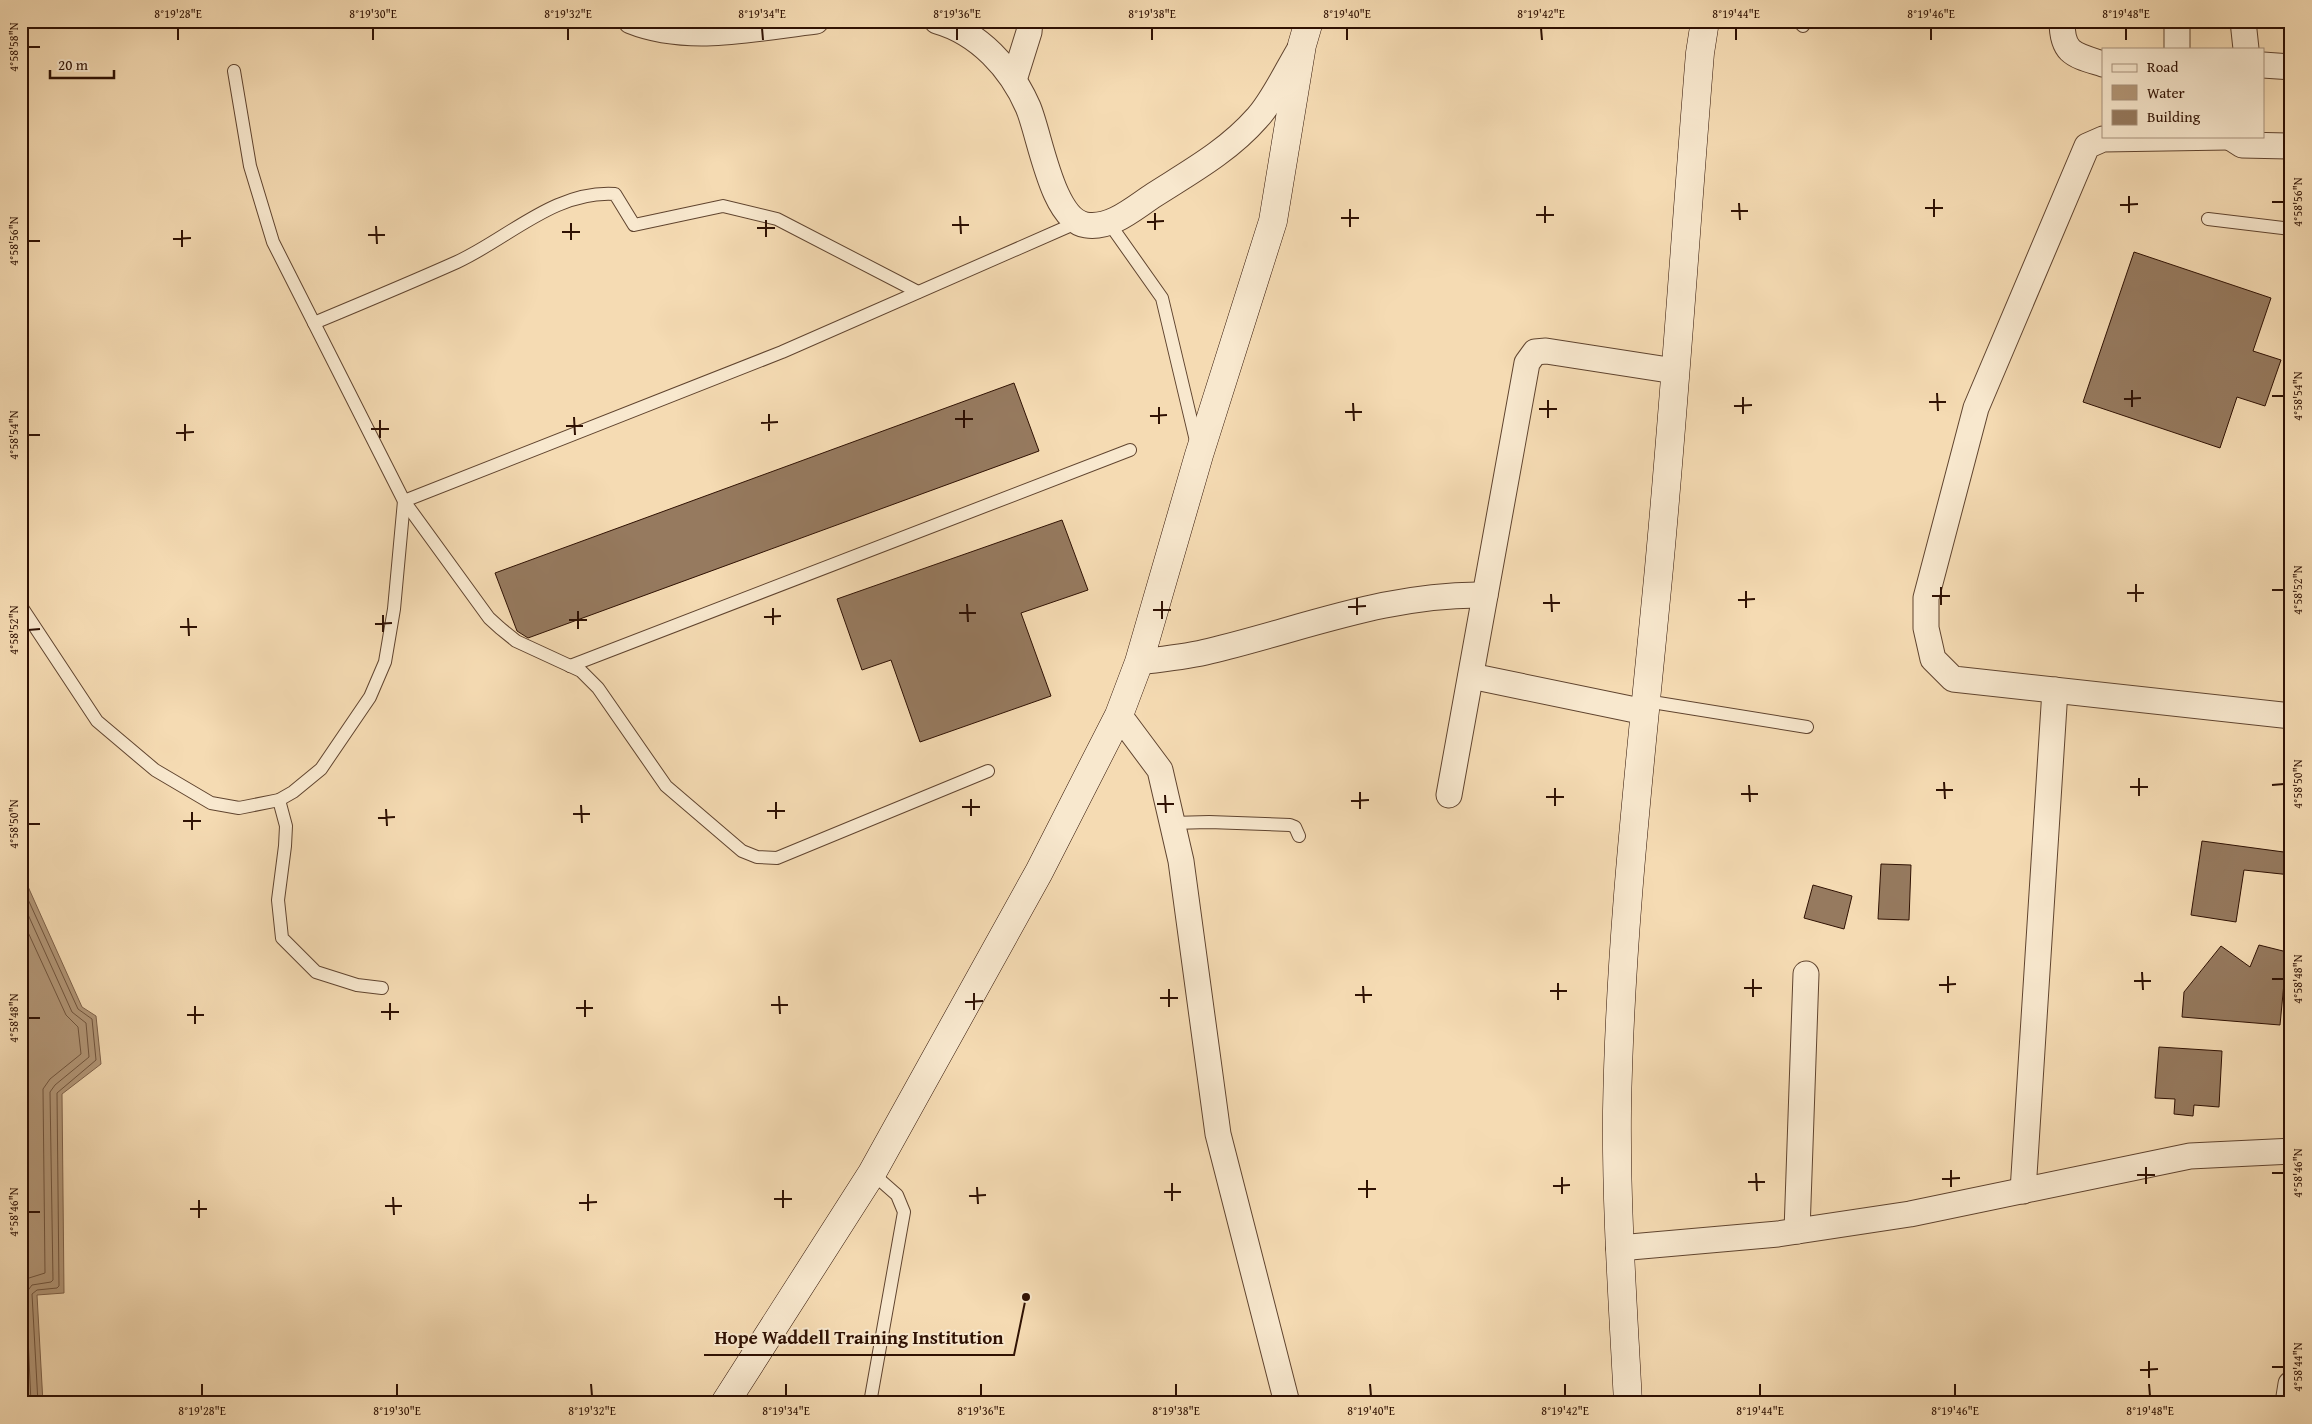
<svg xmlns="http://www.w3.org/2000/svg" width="2312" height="1424" font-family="'Gentium Book Plus',serif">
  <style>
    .water { fill: #b29677; stroke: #7e6149 }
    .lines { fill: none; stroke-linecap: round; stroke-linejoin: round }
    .shore { stroke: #70543d; stroke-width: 1 }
    .building { fill: #967a5f; stroke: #2f1103 }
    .lane-casing { stroke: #60442f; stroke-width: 14 }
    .street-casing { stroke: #60442f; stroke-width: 27 }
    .secondary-casing { stroke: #2f1103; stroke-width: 29 }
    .lane { stroke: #f8e8ce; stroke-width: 12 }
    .street { stroke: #f8e8ce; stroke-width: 25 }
    .secondary { stroke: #f8e8ce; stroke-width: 28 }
    .ticks { fill: none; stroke: #2f1103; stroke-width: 2 }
    .leader { fill: none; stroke: #2f1103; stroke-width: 2 }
    .callout-dot { fill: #2f1103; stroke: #f8e8ce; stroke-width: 2 }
    .callout-label { font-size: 19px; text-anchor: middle; font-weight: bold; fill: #2f1103; stroke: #f8e8ce; stroke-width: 4; stroke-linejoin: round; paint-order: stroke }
    .neatline { fill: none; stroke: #2f1103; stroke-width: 2 }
    .ticks-label { font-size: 12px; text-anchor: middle; fill: #2f1103 }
  </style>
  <rect width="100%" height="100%" fill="#f5dbb3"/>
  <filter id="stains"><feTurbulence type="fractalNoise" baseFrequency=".004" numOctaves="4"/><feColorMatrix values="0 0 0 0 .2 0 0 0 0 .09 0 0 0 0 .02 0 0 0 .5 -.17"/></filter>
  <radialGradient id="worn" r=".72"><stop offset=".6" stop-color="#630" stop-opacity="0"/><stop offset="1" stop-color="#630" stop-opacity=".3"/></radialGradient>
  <polygon class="water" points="21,871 82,1007 96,1016 101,1064 62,1094 64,1293 37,1295 43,1403 21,1403"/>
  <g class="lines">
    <g class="shore">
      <polyline points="21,884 78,1009 92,1019 96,1060 57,1093 59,1286 57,1288 37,1290 32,1294 38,1403"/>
      <polyline points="21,899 72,1012 86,1023 89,1057 55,1085 50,1092 53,1280 51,1282 32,1285 26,1293 31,1403"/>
      <polyline points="21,917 66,1015 78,1027 81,1054 50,1079 43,1089 45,1273 29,1278 21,1285"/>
      <polyline points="21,1353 24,1403"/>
    </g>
  </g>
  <g class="building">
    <polygon points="2134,252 2271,298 2253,351 2281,360 2265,406 2237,397 2220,448 2083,402"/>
    <polygon points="1014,383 1039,451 528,638 517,631 495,573"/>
    <polygon points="1062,520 1088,590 1021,613 1051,696 920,742 891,660 862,670 837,599"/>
    <polygon points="2202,841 2291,853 2291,875 2244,870 2236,922 2191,915"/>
    <polygon points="1881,864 1911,865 1909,920 1878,919"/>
    <polygon points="1813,885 1852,896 1844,929 1804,918"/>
    <polygon points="2259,945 2287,952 2280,1025 2182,1017 2184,992 2221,946 2250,967"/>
    <polygon points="2159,1047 2222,1051 2219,1107 2194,1105 2193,1116 2174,1114 2175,1099 2155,1098"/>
  </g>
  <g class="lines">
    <defs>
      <g id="lane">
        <polyline points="1798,21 1803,26"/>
        <polyline points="234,71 250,166 273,242 404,501 489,618 500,628 516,641 581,671 598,688 666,786 742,851 757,857 777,858 988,771"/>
        <polyline points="2208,219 2291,229"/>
        <polyline points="1109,223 1162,298 1197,445"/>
        <path d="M314,323C362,303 410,283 457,262C509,238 555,190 615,194L634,225L723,206L777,219L918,292"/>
        <polyline points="21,606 97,721 155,770 211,803 239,808 279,800 293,792 321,769 370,697 385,662 394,609 404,501 782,352 1076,223"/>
        <polyline points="570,666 1130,450"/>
        <polyline points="1646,701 1807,727"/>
        <polyline points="279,800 286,826 285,846 278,900 282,938 316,972 357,985 382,988"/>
        <polyline points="1172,823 1209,822 1290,825 1295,827 1299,836"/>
        <polyline points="870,1403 904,1212 897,1195 872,1173"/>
      </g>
      <g id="street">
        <path d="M631,21C688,44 757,28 816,21"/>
        <path d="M937,21C979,33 1011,68 1028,107C1040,135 1052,220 1086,225C1111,229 1134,208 1154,195C1190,172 1228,151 1257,118C1273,101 1288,68 1301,47"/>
        <path d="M2062,21C2062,54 2074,55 2103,64"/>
        <polyline points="2243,21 2246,49"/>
        <polyline points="2177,49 2177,21"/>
        <polyline points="2263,65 2291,67"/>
        <polyline points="1014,80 1029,32 1030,21"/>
        <polyline points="2228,136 2242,145 2291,146"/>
        <polyline points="2228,137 2103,139 2087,146 1976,408 1926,598 1926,628 1933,659 1953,679 2291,716"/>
        <path d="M1139,662C1162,659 1187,657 1210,651C1302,629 1389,593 1485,595"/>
        <polyline points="1471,676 1645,712"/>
        <polyline points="1119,715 1160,770 1181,861 1218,1134 1287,1403"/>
        <polyline points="1449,795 1527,363 1535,352 1546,351 1675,371"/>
        <polyline points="2023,1191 2055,690"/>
        <polyline points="1797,1231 1806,974"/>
        <polyline points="1619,1248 1778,1234 1910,1214 2190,1156 2291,1151"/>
        <polyline points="2288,1403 2291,1384"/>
      </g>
      <g id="secondary">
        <polyline points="725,1403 872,1173 1039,872 1119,715 1139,662 1199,455 1273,221 1302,45 1309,21"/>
        <path d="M1628,1403C1623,1305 1616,1208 1617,1111C1620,929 1642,748 1659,568C1675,397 1686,224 1700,53L1705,21"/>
      </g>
    </defs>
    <use href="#lane" class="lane-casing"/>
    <use href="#street" class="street-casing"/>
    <use href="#secondary" class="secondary-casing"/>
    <use href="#lane" class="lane"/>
    <use href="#street" class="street"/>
    <use href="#secondary" class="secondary"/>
  </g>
  <path class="ticks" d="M178,28V40M373,28V40M568,28V40M762,28L763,40M957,28V40M1152,28V40M1347,28V40M1541,28L1542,40M1736,28V40M1931,28V40M2126,28V40M28,47H40M2129,196V213M1934,199V217M2272,202H2284M1739,203L1740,220M2120,205L2138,204M1545,206V223M1925,208H1943M1350,209V227M1731,211H1748M1155,213V230M1536,215H1554M960,216L961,234M1341,218H1359M766,220V237M1147,222L1164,221M571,223V240M952,225H969M376,226L377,244M757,228H775M182,230V247M562,232H580M368,235H385M173,239L191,238M28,241H40M2132,390V407M1937,393L1938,411M2272,396H2284M1743,397V414M2124,399L2141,398M1548,400V418M1929,402H1946M1353,403L1354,421M1734,406L1752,405M1159,407V424M1539,409H1557M964,410V428M1345,412H1362M769,414V431M1150,416L1167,415M574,417L575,435M955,419H973M380,420V438M761,423L778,422M185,424V441M566,426H583M371,429H389M176,433L194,432M28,435H40M2136,584V602M1941,587V605M2272,590H2284M1746,591V608M2127,593H2144M1551,594L1552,612M1932,596H1950M1357,598V615M1738,600L1755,599M1162,601V619M1543,603H1560M967,604L968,622M1348,607L1366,606M773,608V625M1153,610H1171M578,611V629M959,613H976M383,615V632M764,617L781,616M188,618L189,636M569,620H587M375,624L392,623M180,627H197M28,630L40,629M2139,778V796M1944,782L1945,799M1749,785L1750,802M2272,785L2284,784M2130,787H2148M1555,788V806M1936,790H1953M1360,792V809M1741,794H1758M1165,795L1166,813M1546,797H1564M971,799V816M1351,801L1369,800M776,802V819M1157,804H1174M581,805L582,823M962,807H980M386,809L387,826M767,811H785M192,812V830M573,814H590M378,818L395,817M183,821H201M28,824H40M2142,972L2143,990M1948,976V993M1753,979V997M2272,979H2284M2134,981H2151M1558,983V1000M1939,985L1956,984M1363,986L1364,1003M1744,988H1762M1169,989V1007M1550,991H1567M974,993V1010M1355,995H1372M779,996L780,1014M1160,998H1178M585,1000V1017M965,1002L983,1001M390,1003V1020M771,1005H788M195,1006V1024M576,1008H593M381,1012H399M187,1015H204M28,1018H40M2146,1167V1184M1951,1170V1187M1756,1173L1757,1191M2272,1173H2284M2137,1175H2155M1562,1177V1194M1942,1179L1960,1178M1367,1180V1198M1748,1182H1765M1172,1183V1201M1553,1186L1570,1185M977,1187L978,1204M1358,1189H1376M783,1190V1208M1164,1192H1181M588,1194V1211M969,1196L986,1195M393,1197L394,1215M774,1199H792M199,1200V1218M579,1203L597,1202M385,1206H402M190,1209H207M28,1212H40M2149,1361V1378M2272,1367H2284M2140,1370L2158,1369M202,1384V1396M397,1384V1396M591,1384L592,1396M786,1384V1396M981,1384V1396M1176,1384V1396M1370,1384L1371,1396M1565,1384V1396M1760,1384V1396M1955,1384V1396M2149,1384L2150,1396"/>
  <path class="leader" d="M1026 1297L1014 1355H704"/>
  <circle class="callout-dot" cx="1026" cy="1297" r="5"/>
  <g class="callout-label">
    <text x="859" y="1344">Hope Waddell Training Institution</text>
  </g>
  <rect width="2312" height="1424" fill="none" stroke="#f5dbb3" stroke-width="55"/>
  <rect x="2102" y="48" width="162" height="90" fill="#f8e8ce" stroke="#a8927d"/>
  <rect x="2112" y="64" width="25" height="8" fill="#f8e8ce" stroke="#a8927d"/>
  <text x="2147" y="72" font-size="15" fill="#2f1103">Road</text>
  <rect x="2112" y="85" width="25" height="15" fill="#b29677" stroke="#a8927d"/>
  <text x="2147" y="98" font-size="15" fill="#2f1103">Water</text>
  <rect x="2112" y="110" width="25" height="15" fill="#967a5f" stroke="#a8927d"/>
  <text x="2147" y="122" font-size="15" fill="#2f1103">Building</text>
  <path d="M50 70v8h64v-8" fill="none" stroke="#2f1103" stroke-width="2.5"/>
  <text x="58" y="70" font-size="15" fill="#2f1103" stroke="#f8e8ce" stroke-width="4" paint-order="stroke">20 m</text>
  <rect x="28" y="28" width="2256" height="1368" class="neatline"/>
  <g class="ticks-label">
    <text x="178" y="18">8°19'28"E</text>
    <text x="373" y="18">8°19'30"E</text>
    <text x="568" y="18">8°19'32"E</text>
    <text x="762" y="18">8°19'34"E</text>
    <text x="957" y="18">8°19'36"E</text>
    <text x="1152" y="18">8°19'38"E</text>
    <text x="1347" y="18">8°19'40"E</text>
    <text x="1541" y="18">8°19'42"E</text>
    <text x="1736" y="18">8°19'44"E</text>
    <text x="1931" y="18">8°19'46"E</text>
    <text x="2126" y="18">8°19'48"E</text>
    <text transform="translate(14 47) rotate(-90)" y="4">4°58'58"N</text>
    <text transform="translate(2298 202) rotate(-90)" y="4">4°58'56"N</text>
    <text transform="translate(14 241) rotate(-90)" y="4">4°58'56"N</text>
    <text transform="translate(2298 396) rotate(-90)" y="4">4°58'54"N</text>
    <text transform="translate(14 435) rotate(-90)" y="4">4°58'54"N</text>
    <text transform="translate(2298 590) rotate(-90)" y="4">4°58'52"N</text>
    <text transform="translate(14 630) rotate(-90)" y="4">4°58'52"N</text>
    <text transform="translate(2298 784) rotate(-90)" y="4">4°58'50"N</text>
    <text transform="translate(14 824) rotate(-90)" y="4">4°58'50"N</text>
    <text transform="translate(2298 979) rotate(-90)" y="4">4°58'48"N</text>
    <text transform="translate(14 1018) rotate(-90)" y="4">4°58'48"N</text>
    <text transform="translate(2298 1173) rotate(-90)" y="4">4°58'46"N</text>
    <text transform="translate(14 1212) rotate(-90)" y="4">4°58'46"N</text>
    <text transform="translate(2298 1367) rotate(-90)" y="4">4°58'44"N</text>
    <text x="202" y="1415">8°19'28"E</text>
    <text x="397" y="1415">8°19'30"E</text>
    <text x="592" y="1415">8°19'32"E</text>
    <text x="786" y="1415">8°19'34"E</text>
    <text x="981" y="1415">8°19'36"E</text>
    <text x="1176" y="1415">8°19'38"E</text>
    <text x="1371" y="1415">8°19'40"E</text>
    <text x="1565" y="1415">8°19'42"E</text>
    <text x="1760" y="1415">8°19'44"E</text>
    <text x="1955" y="1415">8°19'46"E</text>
    <text x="2150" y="1415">8°19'48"E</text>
  </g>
  <rect width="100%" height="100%" filter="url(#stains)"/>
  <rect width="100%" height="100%" fill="url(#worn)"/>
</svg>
